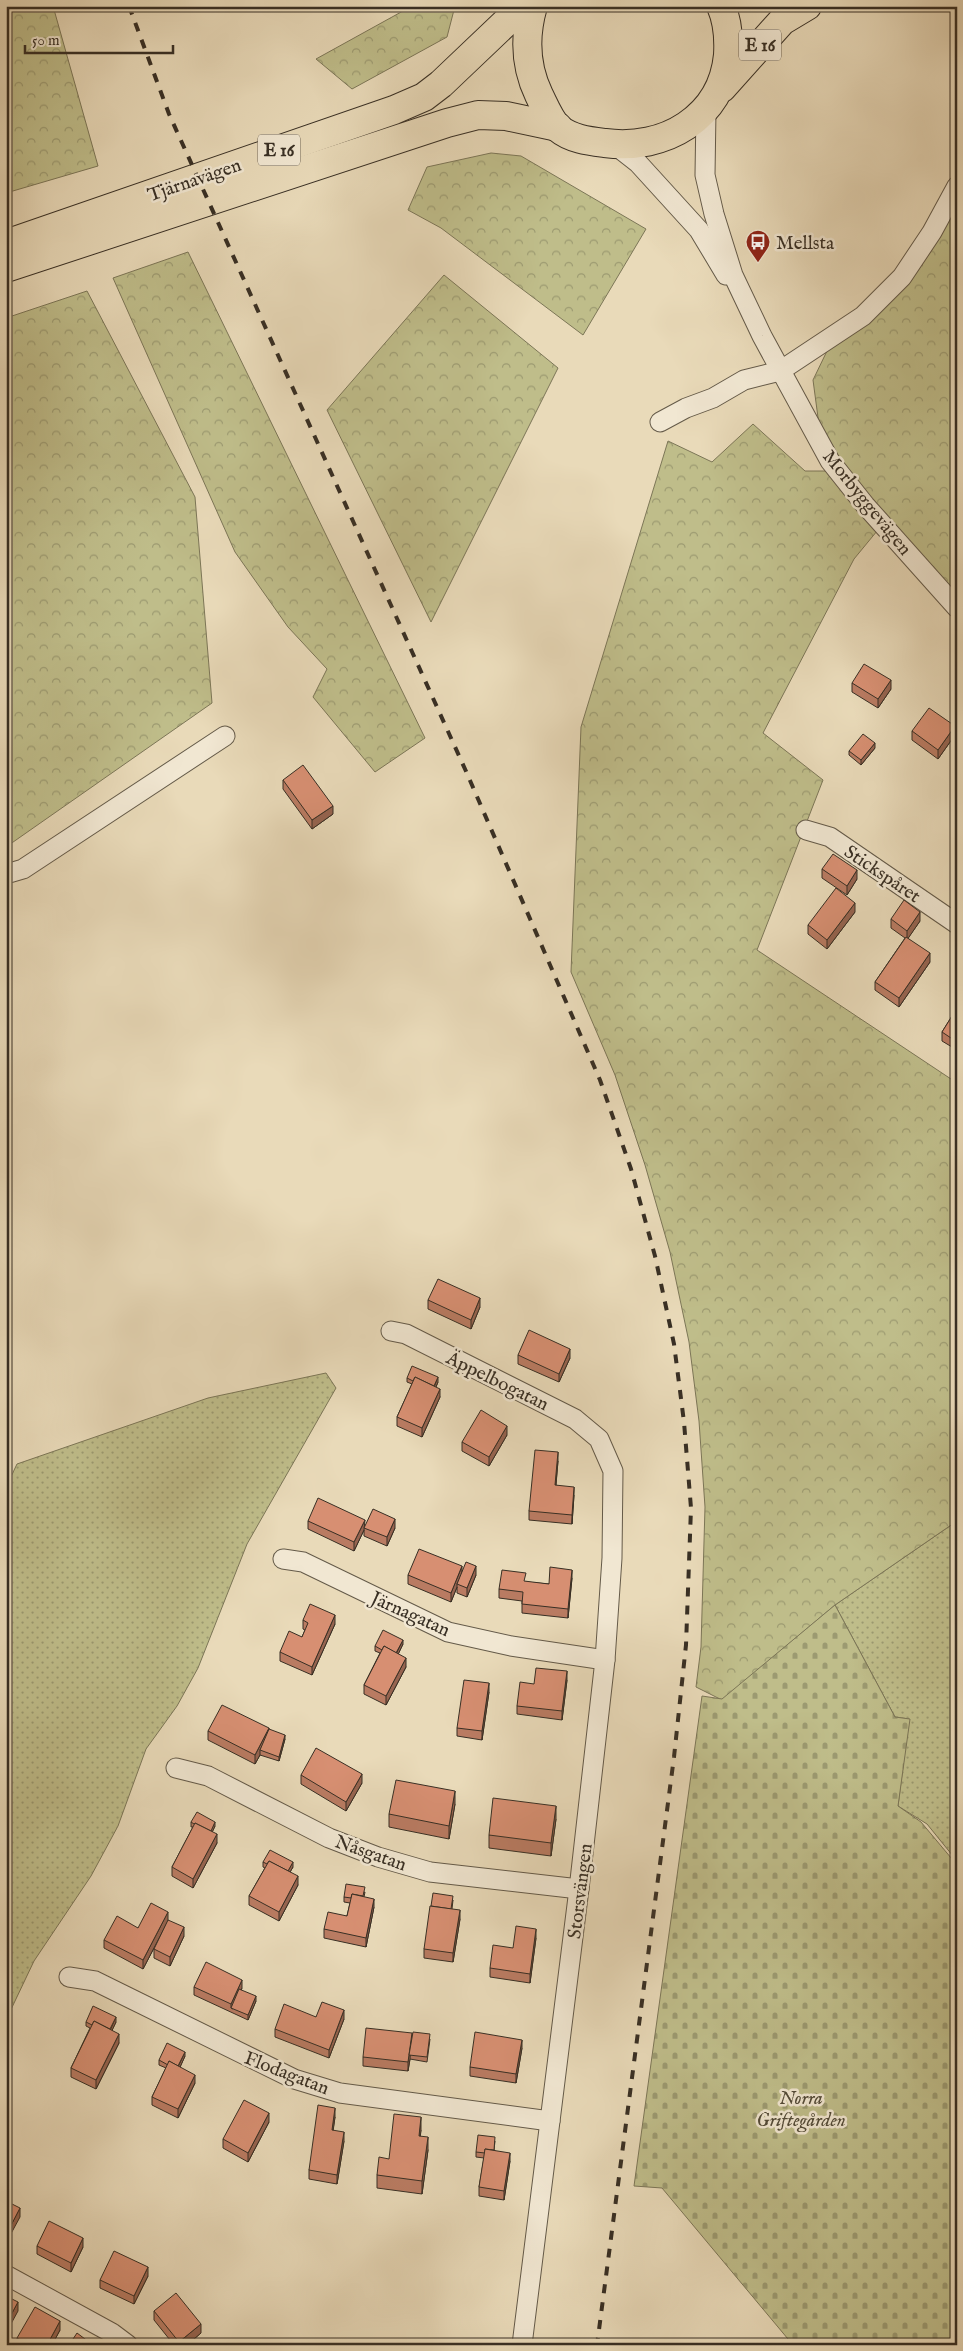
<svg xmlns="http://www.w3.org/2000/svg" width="963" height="2351" font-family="'IM FELL English',serif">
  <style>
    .grass { fill: url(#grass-dots); stroke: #7c7657 }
    .forest { fill: url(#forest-crowns); stroke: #7c7657 }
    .cemetery { fill: url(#cemetery-stones); stroke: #7c7657 }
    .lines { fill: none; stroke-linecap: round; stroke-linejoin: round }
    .minor-casing { stroke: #645a49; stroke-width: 21 }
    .highway-casing { stroke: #382f24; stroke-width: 30 }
    .minor { stroke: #f1e7d2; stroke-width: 19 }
    .highway { stroke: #e9dab9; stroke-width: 28 }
    .rail { stroke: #382f24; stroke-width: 4; stroke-dasharray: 9 9; stroke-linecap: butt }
    .wall { fill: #b97b62; stroke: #382f24 }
    .shaded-wall { fill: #966450; stroke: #382f24 }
    .building { fill: #d78f72; stroke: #382f24 }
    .labels { text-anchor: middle; stroke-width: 5; stroke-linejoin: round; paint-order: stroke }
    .shield { fill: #f1e7d2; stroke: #706658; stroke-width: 1 }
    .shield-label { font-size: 18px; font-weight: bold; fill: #382f24 }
    .street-label { font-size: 19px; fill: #382f24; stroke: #f1e7d2 }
    .poi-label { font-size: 19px; fill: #382f24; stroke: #f1e7d2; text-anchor: start }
    .park-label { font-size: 19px; font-style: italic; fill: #534b38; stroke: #f1e7d2 }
  </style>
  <defs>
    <pattern id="grass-dots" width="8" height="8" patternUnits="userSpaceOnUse" patternTransform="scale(1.25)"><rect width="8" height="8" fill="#bfbd8a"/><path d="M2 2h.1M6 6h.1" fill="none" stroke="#9c9a71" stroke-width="1.8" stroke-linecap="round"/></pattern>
    <pattern id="forest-crowns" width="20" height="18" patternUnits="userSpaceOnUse" patternTransform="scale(1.25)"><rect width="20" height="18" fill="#bfbd8a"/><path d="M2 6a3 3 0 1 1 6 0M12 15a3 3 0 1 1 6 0" fill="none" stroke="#9c9a71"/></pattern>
    <pattern id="cemetery-stones" width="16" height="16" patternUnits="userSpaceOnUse" patternTransform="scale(1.25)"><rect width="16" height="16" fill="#bfbd8a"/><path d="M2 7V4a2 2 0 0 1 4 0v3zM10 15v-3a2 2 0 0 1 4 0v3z" fill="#9c9a71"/></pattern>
  </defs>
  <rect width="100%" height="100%" fill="#e9dab9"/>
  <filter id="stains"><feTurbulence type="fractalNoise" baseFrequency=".004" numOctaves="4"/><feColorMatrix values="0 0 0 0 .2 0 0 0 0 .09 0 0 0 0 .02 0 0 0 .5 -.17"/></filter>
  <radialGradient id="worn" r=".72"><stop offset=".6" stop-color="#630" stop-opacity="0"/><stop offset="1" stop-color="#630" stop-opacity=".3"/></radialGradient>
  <g class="grass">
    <polygon points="326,1373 336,1388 247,1544 198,1668 177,1706 146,1749 118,1826 91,1876 34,1961 6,2020 6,1487 17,1464 208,1398"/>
    <polygon points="957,1521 957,1861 927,1824 898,1806 909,1719 895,1717 835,1605"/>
  </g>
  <g class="forest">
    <polygon points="6,6 53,6 98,166 6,193"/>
    <polygon points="412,6 455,6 447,37 352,89 316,59"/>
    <polygon points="491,153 521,156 646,229 583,335 441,228 408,210 427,167"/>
    <polygon points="957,186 957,608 882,525 854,559 763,733 823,780 757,950 957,1083 957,1521 835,1605 722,1700 696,1687 701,1647 705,1507 699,1421 689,1342 670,1252 645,1165 615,1075 571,972 581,727 668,441 712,462 753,424 805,471 831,471 821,440 813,380 827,351 867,321"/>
    <polygon points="188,252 425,738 375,772 313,697 327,669 288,627 235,552 113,278"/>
    <polygon points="444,275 558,368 431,622 327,410"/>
    <polygon points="87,291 195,497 212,703 6,847 6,318"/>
  </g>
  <polygon class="cemetery" points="835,1605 895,1717 910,1719 898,1806 921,1822 957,1865 957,2345 793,2345 662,2188 634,2186 702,1696 722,1699"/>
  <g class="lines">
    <defs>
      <g id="minor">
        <polyline points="706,111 705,175 714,214 733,275 762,336 830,461 865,505 957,608"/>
        <polyline points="615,145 638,163 699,230 726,275"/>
        <polyline points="660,422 686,408 713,398 744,380 780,371 863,316 902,277 932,232 957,186"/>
        <polyline points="806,830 830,837 957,924"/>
        <polyline points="6,874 23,869 225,736"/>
        <polyline points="391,1331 406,1334 575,1419 599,1439 613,1471 612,1558 605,1660 579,1889 522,2345"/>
        <polyline points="283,1559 303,1562 448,1632 511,1646 605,1660"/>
        <polyline points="176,1768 208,1776 329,1838 378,1857 430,1872 579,1889"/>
        <polyline points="69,1977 95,1981 294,2079 340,2093 550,2121"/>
        <polyline points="6,2275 112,2333 128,2345"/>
      </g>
      <g id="highway">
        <path d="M533,6C524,37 525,66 539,95C544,105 550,120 558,128C571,139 589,141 605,143C664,151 722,118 728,55C729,38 728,22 721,6"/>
        <polyline points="722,88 782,21 807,6"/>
        <polyline points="6,244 394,110 424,97 441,84 523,6"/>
        <polyline points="6,268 447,123 478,115 506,116 558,127"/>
      </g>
    </defs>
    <use href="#minor" class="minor-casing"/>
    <use href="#highway" class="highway-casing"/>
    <use href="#minor" class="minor"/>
    <use href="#highway" class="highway"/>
    <polyline class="rail" points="129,6 169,114 465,769 600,1080 631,1169 655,1256 674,1344 684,1422 691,1508 686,1645 674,1757 597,2345"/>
  </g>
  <g class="wall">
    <polygon points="852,683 891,689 878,708 852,692"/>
    <polygon points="912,731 955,735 938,759 912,740"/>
    <polygon points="875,748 861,765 849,755 849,751"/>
    <polygon points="283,780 333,814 312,829 283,789"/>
    <polygon points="822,869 857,879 847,895 822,878"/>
    <polygon points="855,912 827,949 808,934 808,925"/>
    <polygon points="891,919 920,921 908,938 930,962 899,1007 875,990 875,982 905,938 891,928"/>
    <polygon points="957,958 957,970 955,969 955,961"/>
    <polygon points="957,1008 957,1050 942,1041 942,1032"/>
    <polygon points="428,1300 480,1307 471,1329 428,1309"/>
    <polygon points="518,1355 570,1358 559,1382 518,1364"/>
    <polygon points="407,1378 438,1382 436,1387 440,1397 422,1437 397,1426 397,1417 412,1384 407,1382"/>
    <polygon points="507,1435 489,1466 462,1451 462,1442"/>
    <polygon points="558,1461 556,1485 574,1495 572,1524 529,1520 529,1511"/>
    <polygon points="308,1521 365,1527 395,1528 387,1546 364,1536 364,1530 354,1551 308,1529"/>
    <polygon points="462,1571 476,1575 467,1597 457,1593 457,1587 451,1602 408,1584 408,1575"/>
    <polygon points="572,1578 568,1618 522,1613 522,1601 499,1598 499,1589 526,1582 549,1584"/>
    <polygon points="303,1620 335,1624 312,1675 280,1661 280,1652 302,1637 305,1630 303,1629"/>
    <polygon points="403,1644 398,1654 406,1667 386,1705 364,1694 364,1685 380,1653 375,1651 375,1646"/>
    <polygon points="567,1680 562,1720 517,1714 517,1706 534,1684"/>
    <polygon points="489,1692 482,1740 457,1736 457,1728"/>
    <polygon points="208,1731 269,1731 285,1739 279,1761 260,1755 255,1764 208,1740"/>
    <polygon points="301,1775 362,1783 346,1811 301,1784"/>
    <polygon points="455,1804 449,1839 389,1827 389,1814"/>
    <polygon points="556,1819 551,1856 489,1848 489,1835"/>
    <polygon points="191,1822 215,1826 212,1832 217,1843 193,1888 172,1876 172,1867 193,1827 191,1827"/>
    <polygon points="263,1862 293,1867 290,1872 298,1885 279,1921 249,1905 249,1896 265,1868 263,1867"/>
    <polygon points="365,1892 364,1897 374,1907 366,1947 324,1938 324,1929 347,1916 350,1903 344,1902 344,1897"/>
    <polygon points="453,1900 452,1909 460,1919 453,1962 424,1958 424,1949"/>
    <polygon points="168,1920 184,1936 170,1966 154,1958 154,1948 143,1969 104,1948 104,1940 138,1928"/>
    <polygon points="536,1938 530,1983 490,1977 490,1968 513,1948"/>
    <polygon points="194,1987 242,1988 241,1990 256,2001 248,2020 194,1995"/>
    <polygon points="316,2017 344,2019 329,2058 275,2037 275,2029"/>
    <polygon points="86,2022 116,2022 112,2030 119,2043 96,2089 71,2077 71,2068 90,2028 86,2026"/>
    <polygon points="430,2039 427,2062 410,2059 408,2071 363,2066 363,2057"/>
    <polygon points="522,2048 516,2083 470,2076 470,2067"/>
    <polygon points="185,2056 180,2067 195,2083 178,2118 152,2105 152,2097 166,2068 159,2065 159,2060"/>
    <polygon points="335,2117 333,2130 344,2141 337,2184 309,2179 309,2170"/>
    <polygon points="269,2122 248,2162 223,2148 223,2139"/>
    <polygon points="421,2130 420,2136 428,2150 422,2194 377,2188 377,2175 389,2159"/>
    <polygon points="495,2141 494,2150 510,2161 504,2200 479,2196 479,2187 484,2158 476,2157 476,2152"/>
    <polygon points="37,2246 83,2247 71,2272 37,2254"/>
    <polygon points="148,2276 134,2304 100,2288 100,2280"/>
    <polygon points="154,2311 201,2333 187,2345 174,2345 154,2320"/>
    <polygon points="60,2330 52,2345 17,2345 17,2338"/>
  </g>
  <g class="shaded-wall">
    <polygon points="891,680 891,689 878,708 878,699"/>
    <polygon points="955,726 955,735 938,759 938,750"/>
    <polygon points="875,743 875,748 861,765 861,760"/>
    <polygon points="333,806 333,814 312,829 312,820"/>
    <polygon points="857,870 857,879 847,895 847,886"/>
    <polygon points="855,903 855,912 827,949 827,940"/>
    <polygon points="920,912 920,921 907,940 907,931"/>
    <polygon points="930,953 930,962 899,1007 899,998"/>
    <polygon points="480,1298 480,1307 471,1329 471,1320"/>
    <polygon points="570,1349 570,1358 559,1382 559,1374"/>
    <polygon points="438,1377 438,1382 433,1394 433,1390"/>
    <polygon points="440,1389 440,1397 422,1437 422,1428"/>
    <polygon points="507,1426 507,1435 489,1466 489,1457"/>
    <polygon points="558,1452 558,1461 555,1494 555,1485"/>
    <polygon points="574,1487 574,1495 572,1524 572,1515"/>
    <polygon points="395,1519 395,1528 387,1546 387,1537"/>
    <polygon points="365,1520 364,1530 354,1551 354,1542"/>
    <polygon points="462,1566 462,1575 457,1584 457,1587 451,1602 451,1593"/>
    <polygon points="476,1566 476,1575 467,1597 467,1588"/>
    <polygon points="572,1570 572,1578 568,1618 568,1609"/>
    <polygon points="335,1615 335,1624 312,1675 312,1667"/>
    <polygon points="403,1640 403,1644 395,1661 395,1656"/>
    <polygon points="406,1658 406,1667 386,1705 386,1696"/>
    <polygon points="567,1671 567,1680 562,1720 562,1711"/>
    <polygon points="489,1683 489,1692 482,1740 482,1731"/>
    <polygon points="269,1728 269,1737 260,1750 260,1755 255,1764 255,1755"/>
    <polygon points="285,1735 285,1739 279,1761 279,1757"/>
    <polygon points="362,1774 362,1783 346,1811 346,1802"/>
    <polygon points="455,1791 455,1804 449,1839 449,1826"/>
    <polygon points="556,1806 556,1819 551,1856 551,1843"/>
    <polygon points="215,1822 215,1826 210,1837 210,1832"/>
    <polygon points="217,1834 217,1843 193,1888 193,1879"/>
    <polygon points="293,1862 293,1867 286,1879 286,1874"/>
    <polygon points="298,1876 298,1885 279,1921 279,1912"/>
    <polygon points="374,1899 374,1907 366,1947 366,1938"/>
    <polygon points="460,1910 460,1919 453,1962 453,1953"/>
    <polygon points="168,1912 168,1921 143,1969 143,1960"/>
    <polygon points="184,1927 184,1936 170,1966 170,1957"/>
    <polygon points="536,1929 536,1938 530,1983 530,1974"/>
    <polygon points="242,1980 242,1988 233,2009 231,2008 231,2004"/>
    <polygon points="256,1996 256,2001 248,2020 248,2015"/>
    <polygon points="344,2010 344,2019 329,2058 329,2050"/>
    <polygon points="116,2017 116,2022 109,2037 109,2033"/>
    <polygon points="412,2033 410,2059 408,2071 408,2062"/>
    <polygon points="119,2034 119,2043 96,2089 96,2080"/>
    <polygon points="522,2040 522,2048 516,2083 516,2074"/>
    <polygon points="185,2052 185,2056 177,2074 177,2069"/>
    <polygon points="195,2075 195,2083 178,2118 178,2109"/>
    <polygon points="335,2108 335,2117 332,2139 332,2130"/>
    <polygon points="269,2113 269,2122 248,2162 248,2153"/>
    <polygon points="421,2117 421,2130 419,2149 419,2136"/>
    <polygon points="344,2132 344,2141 337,2184 337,2175"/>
    <polygon points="428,2137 428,2150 422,2194 422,2181"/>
    <polygon points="510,2153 510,2161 504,2200 504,2191"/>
    <polygon points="20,2208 20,2217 7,2241 7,2233"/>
    <polygon points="83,2238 83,2247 71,2272 71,2263"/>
    <polygon points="148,2267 148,2276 134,2304 134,2296"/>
    <polygon points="18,2302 18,2311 6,2333 6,2324"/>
    <polygon points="60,2321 60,2330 52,2345 47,2345"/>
    <polygon points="201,2324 201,2333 187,2345 179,2345 179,2342"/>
  </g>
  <g class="building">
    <polygon points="864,664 891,680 878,699 852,683"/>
    <polygon points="929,708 955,726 938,750 912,731"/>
    <polygon points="863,734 875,743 861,760 849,751"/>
    <polygon points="303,765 333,806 312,820 283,780"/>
    <polygon points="833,854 857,870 847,886 822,869"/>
    <polygon points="836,888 855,903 827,940 808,925"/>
    <polygon points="904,900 920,912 907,931 891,919"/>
    <polygon points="906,937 930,953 899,998 875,982"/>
    <polygon points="957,1008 957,1042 942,1032"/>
    <polygon points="438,1279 480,1298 471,1320 428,1300"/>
    <polygon points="529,1330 570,1349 559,1374 518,1355"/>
    <polygon points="412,1366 438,1377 434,1386 415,1377 413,1381 407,1378"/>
    <polygon points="415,1377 440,1389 422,1428 397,1417"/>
    <polygon points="481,1410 507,1426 489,1457 462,1442"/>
    <polygon points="535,1450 558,1452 555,1485 574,1487 572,1515 529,1511"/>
    <polygon points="318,1498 365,1520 354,1542 308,1521"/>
    <polygon points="373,1509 395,1519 387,1537 364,1528"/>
    <polygon points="419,1549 462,1566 451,1593 408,1575"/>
    <polygon points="466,1562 476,1566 467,1588 457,1584"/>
    <polygon points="550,1567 572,1570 568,1609 522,1604 523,1592 499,1589 502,1570 526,1573 524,1581 549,1584"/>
    <polygon points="310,1604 335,1615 312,1667 280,1652 289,1631 302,1637 308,1623 303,1620"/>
    <polygon points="383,1630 403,1640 396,1653 384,1646 382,1650 375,1646"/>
    <polygon points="384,1646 406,1658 386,1696 364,1685"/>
    <polygon points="536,1668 567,1671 562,1711 517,1706 520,1682 534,1684"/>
    <polygon points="464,1680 489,1683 482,1731 457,1728"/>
    <polygon points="222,1705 269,1728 255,1755 208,1731"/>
    <polygon points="269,1729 285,1735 279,1757 260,1750"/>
    <polygon points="316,1748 362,1774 346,1802 301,1775"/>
    <polygon points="396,1780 455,1791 449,1826 389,1814"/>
    <polygon points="493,1798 556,1806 551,1843 489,1835"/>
    <polygon points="197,1812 215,1822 211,1831 195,1823 194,1824 191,1822"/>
    <polygon points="195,1823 217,1834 193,1879 172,1867"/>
    <polygon points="270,1850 293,1862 288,1871 269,1861 267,1864 263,1862"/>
    <polygon points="269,1861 298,1876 279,1912 249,1896"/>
    <polygon points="346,1884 365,1887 363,1896 352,1894 351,1898 344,1897"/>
    <polygon points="433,1893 453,1896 451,1909 431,1906"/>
    <polygon points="352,1894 374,1899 366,1938 324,1929 328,1912 347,1916"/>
    <polygon points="151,1903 168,1912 143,1960 104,1940 117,1916 138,1928"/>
    <polygon points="430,1906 460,1910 453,1953 424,1949"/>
    <polygon points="168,1920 184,1927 170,1957 154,1949"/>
    <polygon points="516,1926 536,1929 530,1974 490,1968 493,1945 513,1948"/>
    <polygon points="206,1962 242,1980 231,2004 194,1987"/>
    <polygon points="239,1989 256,1996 248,2015 231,2008"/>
    <polygon points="322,2002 344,2010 329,2050 275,2029 284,2004 316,2017"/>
    <polygon points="93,2006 116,2017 110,2029 94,2021 92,2025 86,2022"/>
    <polygon points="94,2021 119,2034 96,2080 71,2068"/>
    <polygon points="366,2028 412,2033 408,2062 363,2057"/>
    <polygon points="413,2032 430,2034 427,2057 409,2055"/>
    <polygon points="475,2032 522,2040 516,2074 470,2067"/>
    <polygon points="167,2043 185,2052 178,2066 169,2061 168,2065 159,2060"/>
    <polygon points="169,2061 195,2075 178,2109 152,2097"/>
    <polygon points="244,2100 269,2113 248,2153 223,2139"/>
    <polygon points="318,2105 335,2108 332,2130 344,2132 337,2175 309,2170"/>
    <polygon points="394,2114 421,2117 419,2136 428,2137 422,2181 377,2175 379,2157 389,2159"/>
    <polygon points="478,2135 495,2137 494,2150 485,2149 485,2153 476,2152"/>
    <polygon points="485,2149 510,2153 504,2191 479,2187"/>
    <polygon points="6,2201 20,2208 7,2233 6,2232"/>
    <polygon points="49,2221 83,2238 71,2263 37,2246"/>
    <polygon points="114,2251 148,2267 134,2296 100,2280"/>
    <polygon points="176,2293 201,2324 179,2342 154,2311"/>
    <polygon points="6,2296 18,2302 6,2324"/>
    <polygon points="35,2307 60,2321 47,2345 29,2345 17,2338"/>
    <polygon points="77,2333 93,2345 69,2345"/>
  </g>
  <defs>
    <symbol id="bus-pin" viewBox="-11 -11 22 30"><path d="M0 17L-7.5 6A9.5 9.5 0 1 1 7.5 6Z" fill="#8f2418" stroke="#f1e7d2"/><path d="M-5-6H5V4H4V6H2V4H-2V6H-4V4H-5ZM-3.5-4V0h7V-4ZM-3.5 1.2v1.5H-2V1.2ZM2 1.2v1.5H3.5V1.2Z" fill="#fff"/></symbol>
  </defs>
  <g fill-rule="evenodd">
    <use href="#bus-pin" x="744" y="228" width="28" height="38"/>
  </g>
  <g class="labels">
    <g class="shield">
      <rect x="739" y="29.5" width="42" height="31" rx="4"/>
      <rect x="258" y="134.5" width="42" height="31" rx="4"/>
    </g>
    <g class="shield-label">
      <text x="760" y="51">E 16</text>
      <text x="279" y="156">E 16</text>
    </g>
    <g class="street-label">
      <text transform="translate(194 179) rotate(-19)" y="7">Tjärnavägen</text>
      <text transform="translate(868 502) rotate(51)" y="7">Morbyggevägen</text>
      <text transform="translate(883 873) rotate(34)" y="7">Stickspåret</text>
      <text transform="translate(498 1380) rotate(26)" y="7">Äppelbogatan</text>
      <text transform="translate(411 1613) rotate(24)" y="7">Järnagatan</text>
      <text transform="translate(371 1852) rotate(19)" y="7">Nåsgatan</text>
      <text transform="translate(579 1891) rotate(-83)" y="7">Storsvängen</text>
      <text transform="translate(287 2072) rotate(21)" y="7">Flodagatan</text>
    </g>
    <g class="poi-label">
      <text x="776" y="249">Mellsta</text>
    </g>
    <g class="park-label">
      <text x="801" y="2104">Norra<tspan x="801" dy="22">Griftegården</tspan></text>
    </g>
  </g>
  <rect width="963" height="2351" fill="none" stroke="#e9dab9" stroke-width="25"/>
  <rect x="8" y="8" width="948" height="2336" fill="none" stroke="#382f24" stroke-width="2.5"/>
  <rect x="12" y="12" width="938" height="2326" fill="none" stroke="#382f24"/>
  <path d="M25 45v8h148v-8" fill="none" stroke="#382f24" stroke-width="2.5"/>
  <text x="32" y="45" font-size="15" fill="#382f24" stroke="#f1e7d2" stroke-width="4" paint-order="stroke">50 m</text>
  <rect width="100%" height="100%" filter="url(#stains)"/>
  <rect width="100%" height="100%" fill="url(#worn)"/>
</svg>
